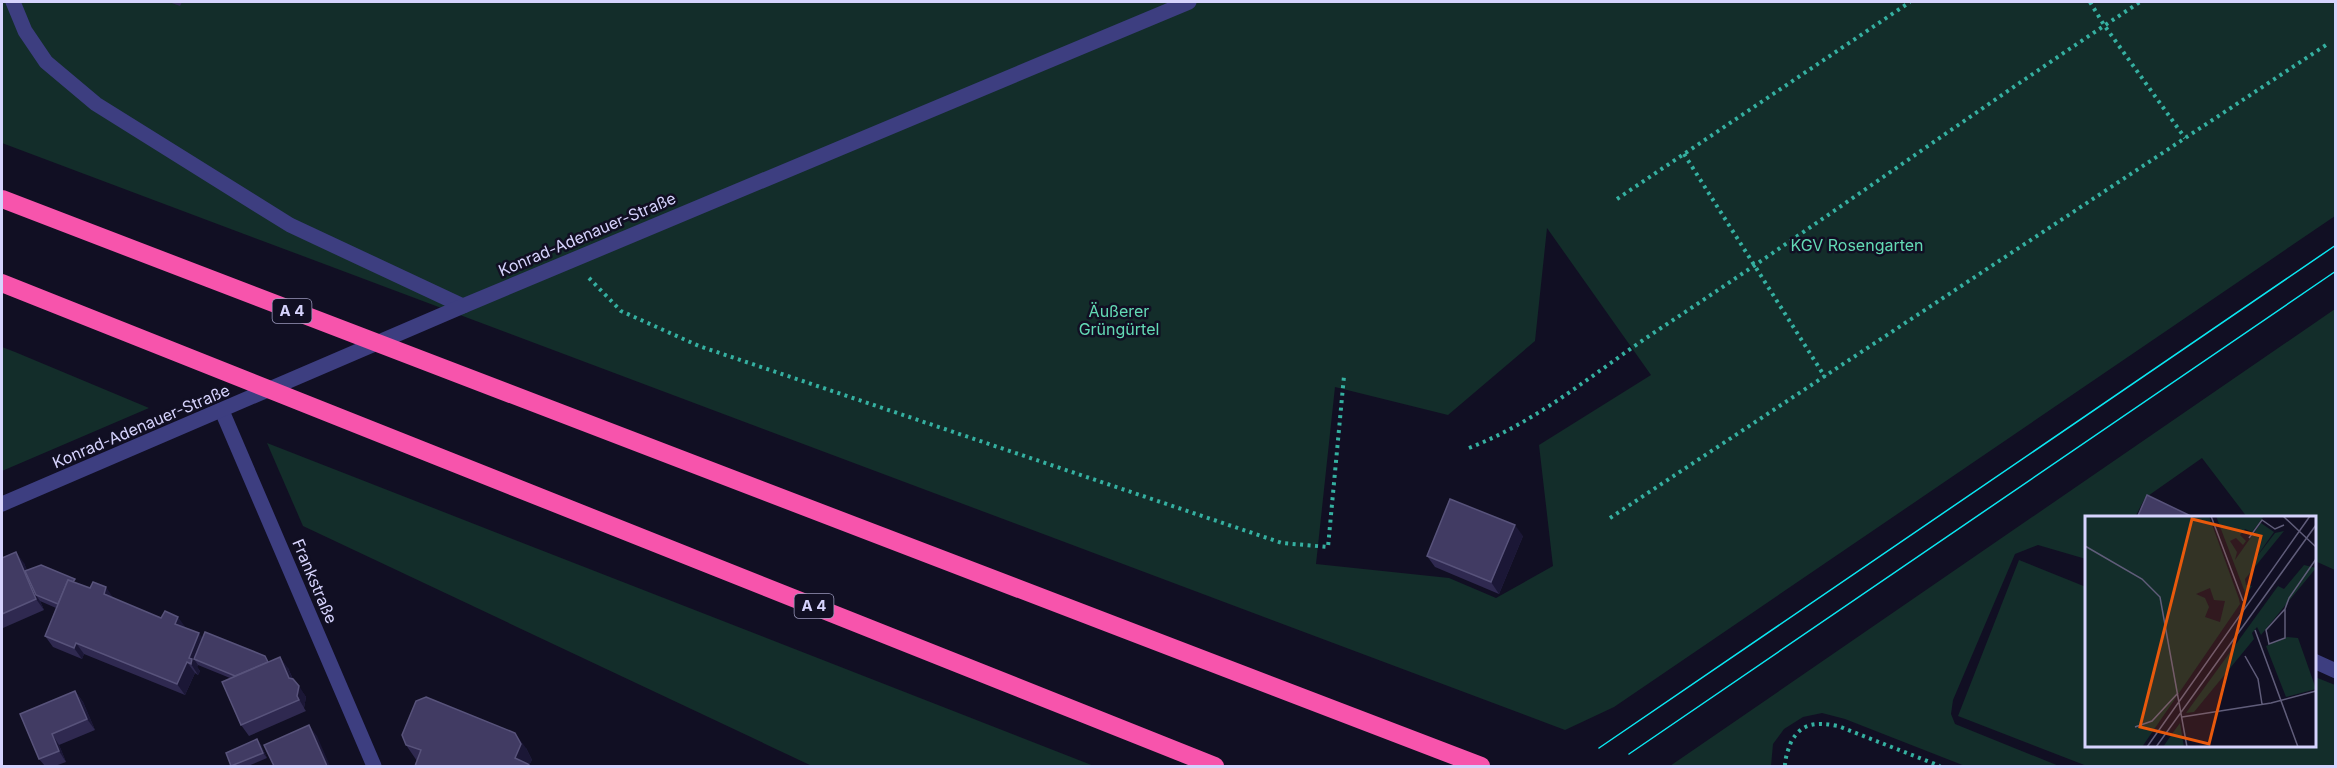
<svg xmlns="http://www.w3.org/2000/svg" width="2337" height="768" font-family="Inter,sans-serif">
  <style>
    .green { fill: #132d2a; fill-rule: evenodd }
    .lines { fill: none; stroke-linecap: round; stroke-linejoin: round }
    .path { stroke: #35b0a1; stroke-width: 4; stroke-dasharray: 3 4.5; stroke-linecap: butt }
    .service { stroke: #3d3e80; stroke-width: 15 }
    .minor { stroke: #3d3e80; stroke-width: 15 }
    .tertiary { stroke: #3d3e80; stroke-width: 15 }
    .motorway { stroke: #f754ac; stroke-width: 18 }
    .tram { stroke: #0be7f1; stroke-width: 1.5 }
    .wall { fill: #2f2950 }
    .shaded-wall { fill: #1b1736 }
    .building { fill: #413b63; stroke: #58537b; stroke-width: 1.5 }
    .labels { text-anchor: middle; stroke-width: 5; stroke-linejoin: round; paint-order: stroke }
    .shield { fill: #110f23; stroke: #9b98bc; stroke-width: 1.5 }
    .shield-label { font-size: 15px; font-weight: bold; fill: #d6d3fd }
    .street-label { font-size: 16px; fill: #d6d3fd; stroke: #110f23 }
    .park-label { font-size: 16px; fill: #63dab5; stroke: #110f23 }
    .inset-road { fill: none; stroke: #605d7a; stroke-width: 1.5 }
    .view { fill: #e8590c; fill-opacity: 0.15; stroke: #e8590c; stroke-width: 3 }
    .inset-edge { fill: none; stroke: #d6d3fd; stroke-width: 3 }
  </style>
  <rect width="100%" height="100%" fill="#110f23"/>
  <g class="green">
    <path d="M2,2H2335V216L1614,707L1565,730L2,143ZM1547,228L1651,375L1539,445L1553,566L1496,598L1449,578L1316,564L1335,387L1448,415L1535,341Z"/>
    <polygon points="2335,309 2335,570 2315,561 2314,518 2247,517 2202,458 2145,498 2135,517 2086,518 2086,559 2038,545 2015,554 1953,700 1951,714 1955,724 2059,766 1965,766 1845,719 1822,713 1803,717 1784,729 1773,744 1771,766 1670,766"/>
    <polygon points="2,347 15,352 149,408 2,471"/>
    <polygon points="267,443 1094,766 812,766 303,526"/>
    <polygon points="2019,560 2086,587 2086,746 2314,746 2315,677 2335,685 2335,766 2087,766 1958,716"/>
  </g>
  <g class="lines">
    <g class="path">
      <polyline points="2090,2 2104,25 2185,138"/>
      <polyline points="1684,154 1825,377"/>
      <polyline points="1617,199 1910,2"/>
      <polyline points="589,278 621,311 699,346 1282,543 1328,547 1344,376"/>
      <path d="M1469,448C1541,420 1597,370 1661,328C1822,222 1979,108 2140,2"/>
      <polyline points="1610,518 2329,43"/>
      <path d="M1785,766C1785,758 1788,750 1791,742C1802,722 1817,722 1838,726L1940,766"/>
    </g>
    <g class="service">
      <polyline points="13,2 25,31 46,62 96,104 290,225 463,306"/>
      <polyline points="2314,661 2336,671"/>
    </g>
    <polyline class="minor" points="222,411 374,766"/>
    <polyline class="tertiary" points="2,504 463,306 1189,2"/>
    <g class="motorway">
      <polyline points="2,199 1481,766"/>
      <polyline points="2,283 1215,766"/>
    </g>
    <g class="tram">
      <polyline points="1599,748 2336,245"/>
      <polyline points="1629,754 2336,271"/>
    </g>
  </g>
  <g class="wall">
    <polygon points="169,2 182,2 180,6"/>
    <polygon points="1523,536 1499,594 1435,567 1427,556"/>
    <polygon points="2,558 24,563 27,571 78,584 186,628 202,638 288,668 293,679 306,697 304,708 306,711 249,736 241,725 230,678 198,665 197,667 200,671 198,675 195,673 185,695 84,654 82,659 53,647 45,636 56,608 40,601 44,610 3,628 2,627"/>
    <polygon points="75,691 83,702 95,730 59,745 66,762 55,766 45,766 39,759 20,714"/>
    <polygon points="257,739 261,745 267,758 248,766 231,766"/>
    <polygon points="406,745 526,748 532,760 529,765 417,761"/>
  </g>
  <g class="shaded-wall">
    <polygon points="1515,525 1523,536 1499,594 1491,582"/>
    <polygon points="16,552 24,563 38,596 36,595 40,601 44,610 36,599"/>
    <polygon points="106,587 114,599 104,594"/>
    <polygon points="178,617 186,628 175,624"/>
    <polygon points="199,633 207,644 194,659 198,665 197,667 200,671 198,675 191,664 189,658"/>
    <polygon points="76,643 84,654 82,659 74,648"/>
    <polygon points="280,657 288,668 297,689 289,678"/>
    <polygon points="187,662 195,673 185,695 177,684"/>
    <polygon points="299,686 306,697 304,708 306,711 297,696"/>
    <polygon points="75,691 83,702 95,730 87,719"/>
    <polygon points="309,725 317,736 330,766 327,766"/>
    <polygon points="515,733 526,748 532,760 529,765 530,766 515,758"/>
    <polygon points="52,734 59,745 66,762 59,751"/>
    <polygon points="257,739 261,745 267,758 263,753"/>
  </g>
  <g class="building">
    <polygon points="2147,495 2195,518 2137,518"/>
    <polygon points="1450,499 1515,525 1491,582 1427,556"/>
    <polygon points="16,552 36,599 2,614 2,558"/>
    <polygon points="41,565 75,579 73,582 68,580 58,604 36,595 25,571"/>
    <polygon points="68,580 90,588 93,582 106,587 104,594 161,618 165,611 178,617 175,624 199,633 189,658 192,659 191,664 187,662 177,684 76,643 74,648 45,636"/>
    <polygon points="205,632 265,656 268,662 235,676 194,659"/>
    <polygon points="280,657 289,678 293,679 299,686 297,696 299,700 241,725 222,682"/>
    <polygon points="75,691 87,719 52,734 59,751 39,759 20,714"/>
    <polygon points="426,697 515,733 521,744 515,758 528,764 530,766 415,766 421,750 406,745 402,735 416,701"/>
    <polygon points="309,725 327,766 274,766 264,745"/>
    <polygon points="257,739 263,753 231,766 226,753"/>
  </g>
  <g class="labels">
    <g class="shield">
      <rect x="272.5" y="299" width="39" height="24" rx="4.5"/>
      <rect x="794.5" y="594" width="39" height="24" rx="4.5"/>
    </g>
    <g class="shield-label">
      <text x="292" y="316">A 4</text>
      <text x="814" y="611">A 4</text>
    </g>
    <g class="street-label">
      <text transform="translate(587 234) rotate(-23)" y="6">Konrad-Adenauer-Straße</text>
      <text transform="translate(141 426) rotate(-23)" y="6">Konrad-Adenauer-Straße</text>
      <text transform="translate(315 581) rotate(67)" y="6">Frankstraße</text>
    </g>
    <g class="park-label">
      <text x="1857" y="251">KGV Rosengarten</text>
      <text x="1119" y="317">Äußerer<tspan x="1119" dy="18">Grüngürtel</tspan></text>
    </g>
  </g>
  <g transform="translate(2085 516)">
    <rect width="231" height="231" fill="#110f23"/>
    <path d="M0,0H124L154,83L155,88L57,231H0ZM125,72L129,84L140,85L135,106L120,101L124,91L120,82L111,78ZM131,0H179L167,16L160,13L155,19L161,25L158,29L151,22L145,25L152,36L150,44L176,7L189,16L167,47L190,17L199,15L160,63L161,69L167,70L161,79ZM219,49L231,52L176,119L172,111L167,117L169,123L109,196L101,197L193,70L199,73ZM202,121L213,122L231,173L201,181L181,130ZM95,207L99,231H78L87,218Z" fill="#132d2a" fill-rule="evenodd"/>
    <path class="inset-road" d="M126,0L158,85M198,0L231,31M164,22L177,4L190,13L199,9M0,30L57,63L75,81L102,231M200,93L181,114L184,128L200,122V93L204,82L231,43M170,114L213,231M160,140L173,163L177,188M97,201L186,187L231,175M50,211L67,205L93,177M62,231L225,0M71,231L231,9"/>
    <path class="view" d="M107,3L176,20L124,228L55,211Z"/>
    <rect width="231" height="231" class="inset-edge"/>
  </g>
  <rect width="2337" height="768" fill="none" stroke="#d6d3fd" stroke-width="6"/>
</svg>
